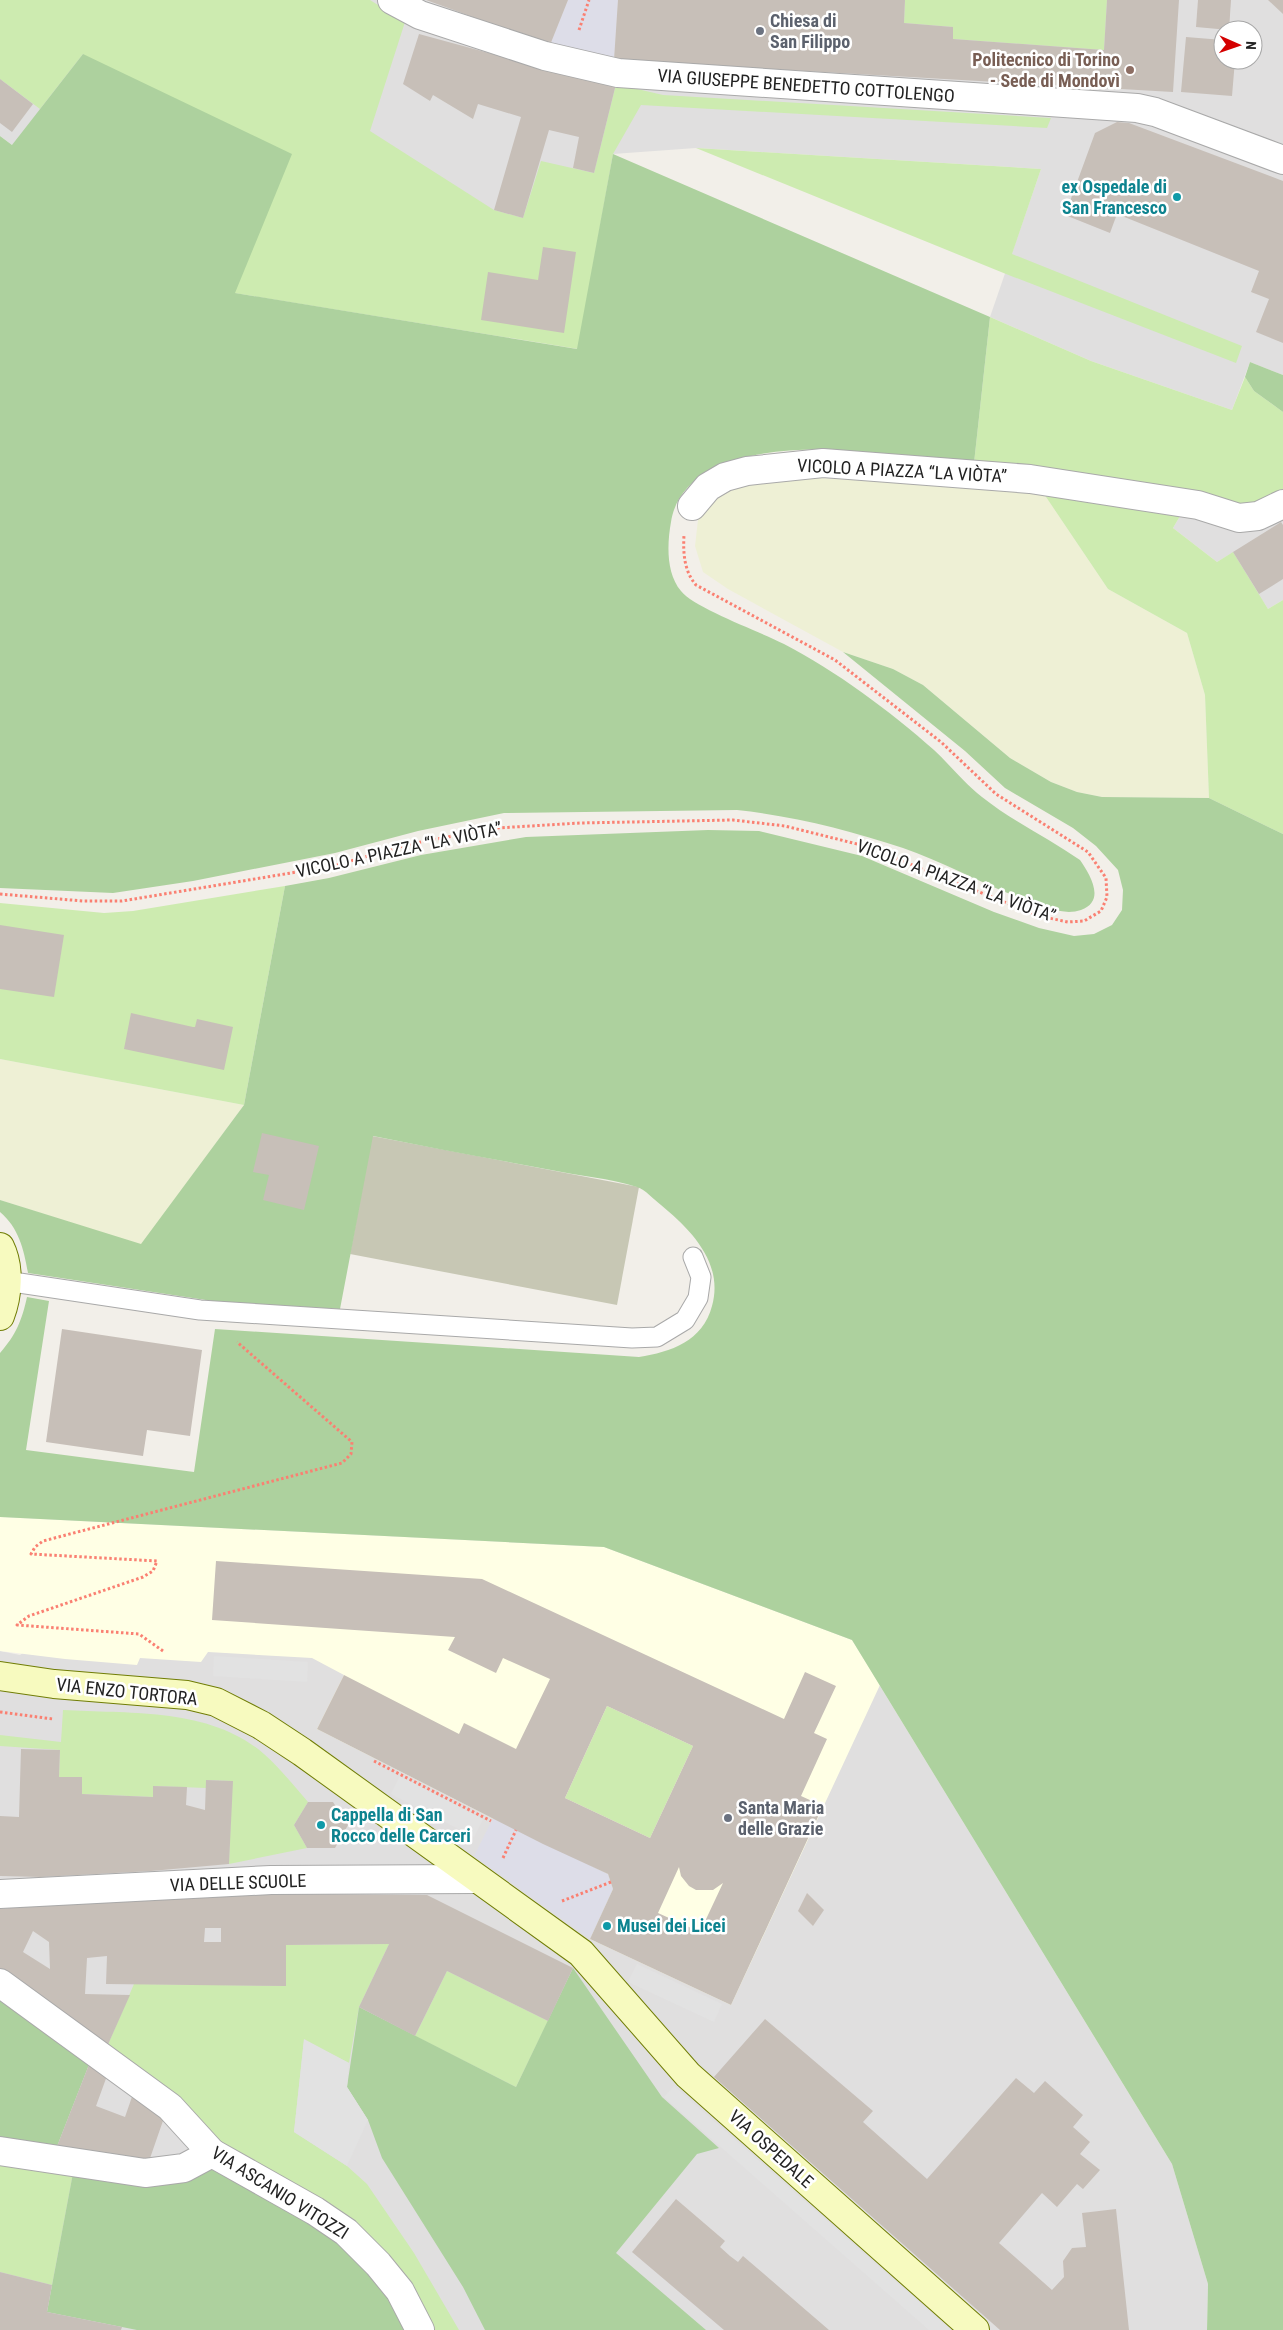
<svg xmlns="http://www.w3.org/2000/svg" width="1283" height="2330" font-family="'Roboto Condensed',sans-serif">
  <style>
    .residential { fill: #e0dfdf; fill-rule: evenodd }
    .education { fill: #ffffe5 }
    .construction { fill: #c7c7b4 }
    .farmland { fill: #eef0d5 }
    .grass { fill: #cdebb0 }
    .forest { fill: #add19e }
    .parking { fill: #e2e2e2 }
    .plaza { fill: #dddde8 }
    .building { fill: #c7bfb8; fill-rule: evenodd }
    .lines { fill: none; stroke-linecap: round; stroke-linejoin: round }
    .lane-casing { stroke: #a9a9a9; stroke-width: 21 }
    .street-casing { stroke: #a9a9a9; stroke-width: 30 }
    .secondary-casing { stroke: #707d05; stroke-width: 30 }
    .path { stroke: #fa8072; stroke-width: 3; stroke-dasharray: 2.5 2.5; stroke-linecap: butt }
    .lane { stroke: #fff; stroke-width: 19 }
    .street { stroke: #fff; stroke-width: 28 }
    .secondary { stroke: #f7fabf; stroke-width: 28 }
    .worship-dot { fill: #6b7280; stroke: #fff; stroke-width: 2 }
    .education-dot { fill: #8d6e63; stroke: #fff; stroke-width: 2 }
    .culture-dot { fill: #0f9aa8; stroke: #fff; stroke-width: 2 }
    .labels { text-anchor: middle; stroke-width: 5; stroke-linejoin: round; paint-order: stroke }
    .worship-label { font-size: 18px; font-weight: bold; fill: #5b616d; stroke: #fff; text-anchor: start }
    .education-label { font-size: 18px; font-weight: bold; fill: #785e54; stroke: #fff; text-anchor: end }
    .street-label { font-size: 18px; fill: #222; stroke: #fff }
    .culture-label { font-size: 18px; font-weight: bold; fill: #0d838f; stroke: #fff; text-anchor: start }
  </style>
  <rect width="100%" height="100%" fill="#f2efe9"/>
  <g class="residential">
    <path d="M0,0H1283V375L1250,362L1232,410L1091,361L990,317L1041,169L696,148L613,154L578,349L12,145L0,136ZM1223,30H1253V60H1223Z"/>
    <polygon points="1183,511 1283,512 1283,600 1268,609 1232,553 1217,562 1173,528"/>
    <polygon points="197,1527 604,1547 852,1640 1172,2164 1208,2284 1207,2330 0,2330 0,1651 20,1655"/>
  </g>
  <polygon class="education" points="0,1517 604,1547 852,1640 880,1685 731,2005 590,1939 613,1889 608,1874 543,1844 317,1729 344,1675 312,1658 208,1652 201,1662 140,1658 137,1665 65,1659 0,1651"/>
  <polygon class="construction" points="372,1136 639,1187 617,1305 350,1254"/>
  <g class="farmland">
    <polygon points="802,477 1042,491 1108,589 1187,633 1205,695 1209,798 1102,797 1077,792 1051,782 1010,758 923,685 893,669 843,652 728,589 703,572 695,546 698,520 709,504 728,491 752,483"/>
    <polygon points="0,1059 244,1105 141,1245 0,1200"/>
  </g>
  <g class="grass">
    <polygon points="0,0 370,0 405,22 370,131 494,210 523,218 541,161 594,173 616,84 663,95 1051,118 1047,128 641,105 613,154 578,349 234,293 83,54 40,109 0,79"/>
    <polygon points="905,0 1107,0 1104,50 953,39 953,27 904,23"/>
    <polygon points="696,148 1041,169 1012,254 1242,346 1236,363 1006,274"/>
    <polygon points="990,317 1091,361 1232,410 1245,377 1254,391 1283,412 1283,494 1257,509 974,463"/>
    <polygon points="1042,491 1183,511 1173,528 1217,562 1233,552 1268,609 1283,600 1283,834 1209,798 1205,695 1187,633 1108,589"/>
    <polygon points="285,886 244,1105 0,1059 0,903 104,913 133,911"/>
    <polygon points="607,1706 693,1746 650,1838 565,1798"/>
    <path d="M63,1710C130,1714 210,1707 264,1754C280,1768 294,1786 308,1802L294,1825L307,1848L229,1864L232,1781L206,1780V1788L154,1786L153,1797L82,1794V1778L59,1777L60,1750L0,1746V1735L61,1742Z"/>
    <polygon points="389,1944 359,2007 349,2063 304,2040 294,2132 347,2166 367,2184 414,2253 459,2330 431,2330 225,2149 106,2049 134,1984 286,1986 286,1945"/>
    <polygon points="447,1971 548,2021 516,2087 415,2036"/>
    <polygon points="0,2162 73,2173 52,2285 0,2272"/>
  </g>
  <g class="forest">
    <path d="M83,54L292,154L235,293L577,349L613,154L990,317L974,463C956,462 938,462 920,460C897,458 873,453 849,451C792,446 682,451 671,522C667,544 666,573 681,591C694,608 761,632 784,644C836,671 890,711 934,750C950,765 964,783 982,797C1012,821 1048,838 1080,860C1089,873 1107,901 1081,910C1061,917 1034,903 1015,896C977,881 941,861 903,848C849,830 793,816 737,810L504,813L418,831L335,853L193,881L113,893L0,888V136L12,145Z"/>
    <polygon points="1250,362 1283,375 1283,412 1254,391 1245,377"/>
    <path d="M843,652L893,669L923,685L1010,758L1051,782L1077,792L1102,797L1209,798L1283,834V2330H1207L1208,2284L1172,2164L852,1640L604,1547L0,1517V1353C16,1335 22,1320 27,1297L49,1301L26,1450L194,1472L215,1329L639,1357C671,1352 703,1341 712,1306C724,1263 691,1230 661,1205C654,1200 645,1189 637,1187C610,1178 579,1176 551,1170C492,1159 432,1148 373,1136L340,1309L219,1302L28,1273C24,1250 19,1228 0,1212V1200L141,1244L244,1105L285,886L329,878L421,855L526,837L708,830L759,831L862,856L994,912L1039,928L1074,936L1094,934L1112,925L1122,910L1123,890L1118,870L1096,846L1073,828L1005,788L965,751Z"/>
    <polygon points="573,1968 662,2097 719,2148 697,2154 616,2253 706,2330 485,2330 463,2287 382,2158 368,2120 347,2087 359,2007 516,2087"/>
    <polygon points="0,1995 90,2062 56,2149 0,2140"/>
    <polygon points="215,2164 331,2232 374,2275 410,2330 137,2330 47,2312 73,2173"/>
  </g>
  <g class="parking">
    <polygon points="214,1656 308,1662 307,1682 213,1676"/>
    <polygon points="400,1776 483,1819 474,1837 391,1794"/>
    <polygon points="637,1964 722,2004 714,2022 628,1982"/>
    <polygon points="304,2039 349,2063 347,2087 368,2120 347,2166 294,2132"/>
    <polygon points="674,2086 876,2264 951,2330 929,2330 664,2097"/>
  </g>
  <g class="plaza">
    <polygon points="568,0 618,0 614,60 550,45"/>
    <polygon points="493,1818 608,1874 613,1889 590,1939 474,1856"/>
  </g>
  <g class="building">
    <polygon points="426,0 568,0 550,45"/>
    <polygon points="618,0 905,0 904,23 953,27 953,39 1104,50 1107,0 1179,0 1173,92 614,60"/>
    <polygon points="1198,0 1231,0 1229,30 1196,27"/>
    <polygon points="1268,0 1283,0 1283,14"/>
    <polygon points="419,34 566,74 616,84 594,173 573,168 579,137 549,130 523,218 494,210 521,117 478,104 473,119 433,95 430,101 403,84"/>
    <polygon points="1186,37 1223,40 1223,60 1235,60 1232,96 1181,92"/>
    <polygon points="0,79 33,104 12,132 0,123"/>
    <polygon points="1117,122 1129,123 1283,181 1283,343 1256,332 1269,299 1251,292 1259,271 1117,214 1110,233 1065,215 1095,133"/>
    <polygon points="543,247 576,252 564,333 481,320 488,272 538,280"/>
    <polygon points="1281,522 1283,525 1283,579 1259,594 1233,552"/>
    <polygon points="0,925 64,935 54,997 0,989"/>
    <polygon points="131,1013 193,1027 195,1027 197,1019 233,1027 224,1070 124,1049"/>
    <polygon points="262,1133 319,1146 304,1210 263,1200 269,1175 253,1172"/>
    <polygon points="62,1329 202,1350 190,1436 147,1430 143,1456 46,1442"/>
    <path d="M216,1561L482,1579L784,1719L805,1672L836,1686L814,1733L827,1739L801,1796L823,1806L731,2005L590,1939L613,1889L608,1874L543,1844L317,1729L344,1675L459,1734L464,1723L516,1749L550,1679L503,1658L496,1673L448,1650L455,1637L212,1620ZM607,1706L693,1746L650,1838L565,1798ZM679,1867L681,1876L689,1886L696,1890H713L723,1883L700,1932L658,1913Z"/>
    <polygon points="21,1749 60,1750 59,1777 82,1777 82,1794 153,1797 153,1786 187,1787 186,1805 205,1810 206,1780 233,1781 229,1864 151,1871 41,1877 0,1876 0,1816 19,1817"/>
    <polygon points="308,1802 333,1802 348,1825 335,1848 307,1848 294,1825"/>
    <polygon points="807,1893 824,1910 813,1926 798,1911"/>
    <path d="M285,1894L427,1895L573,1968L548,2021L447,1971L415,2036L359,2007L389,1944L286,1945V1986L106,1984L107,1956L87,1958L85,1994L130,1995L106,2049L0,1970V1909L50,1904ZM205,1928H221V1942H204ZM33,1931L49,1942L50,1969L23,1952Z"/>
    <polygon points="765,2019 873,2111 863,2122 927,2179 1016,2078 1034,2093 1045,2081 1083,2115 1073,2127 1090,2142 1080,2154 1100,2170 1083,2189 1077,2184 1057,2207 1042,2193 999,2243 1052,2290 1064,2277 1063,2261 1072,2248 1086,2247 1082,2213 1116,2209 1129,2330 1000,2330 714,2077"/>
    <polygon points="90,2062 108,2073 96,2106 125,2117 134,2091 165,2115 148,2164 56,2149"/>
    <polygon points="676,2199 725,2241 720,2247 730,2256 738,2262 743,2256 829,2330 724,2330 632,2252"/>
    <polygon points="0,2272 52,2285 47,2312 122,2327 121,2330 0,2330"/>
  </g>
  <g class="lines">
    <defs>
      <polyline id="lane" points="6,1281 200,1310 632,1338 657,1337 685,1320 698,1298 701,1277 693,1257"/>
      <g id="street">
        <polyline points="392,0 420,15 545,56 618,73 1137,108 1155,112 1283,160"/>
        <polyline points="692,506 708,487 725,477 747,471 823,463 1030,479 1198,505 1239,518 1258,516 1283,504"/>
        <polyline points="0,1894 271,1880 476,1879"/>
        <polyline points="0,1983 170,2107 212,2153 315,2211 346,2232 378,2264 400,2291 420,2330"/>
        <polyline points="0,2151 145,2173 184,2168 212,2153"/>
      </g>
      <g id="secondary">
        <path d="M0,1247C10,1267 8,1295 0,1316"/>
        <polyline points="0,1676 54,1684 187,1695 216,1702 261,1725 302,1752 581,1953 688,2075 975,2330"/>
      </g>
    </defs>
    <use href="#lane" class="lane-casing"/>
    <use href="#street" class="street-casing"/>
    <use href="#secondary" class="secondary-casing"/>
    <g class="path">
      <polyline points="579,30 589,0"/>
      <path d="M0,894L83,901H122L333,866L410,844L497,828L580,823L733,820L785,826L865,846L1039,916L1068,922L1084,921L1101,911L1107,897L1106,878L1088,852L996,794L941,742L835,660L696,585C684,571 683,553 684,535"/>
      <polyline points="163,1651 139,1634 17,1625 29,1616 143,1577 153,1571 157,1561 31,1554 35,1547 43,1541 342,1463 351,1454 352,1442 237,1342"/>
      <polyline points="0,1712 53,1719"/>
      <polyline points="374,1761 491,1821"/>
      <polyline points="503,1858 516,1830"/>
      <polyline points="562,1901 611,1882"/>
    </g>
    <use href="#lane" class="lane"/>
    <use href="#street" class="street"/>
    <use href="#secondary" class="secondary"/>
  </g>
  <g class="worship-dot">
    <circle cx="760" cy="31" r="5"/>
    <circle cx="728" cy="1818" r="5"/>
  </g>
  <circle class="education-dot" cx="1130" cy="70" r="5"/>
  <g class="culture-dot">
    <circle cx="1177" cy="197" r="5"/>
    <circle cx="321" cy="1825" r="5"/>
    <circle cx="607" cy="1926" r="5"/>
  </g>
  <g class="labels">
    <g class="worship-label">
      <text x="770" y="27">Chiesa di<tspan x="770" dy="21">San Filippo</tspan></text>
      <text x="738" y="1814">Santa Maria<tspan x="738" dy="21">delle Grazie</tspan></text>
    </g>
    <g class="education-label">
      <text x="1120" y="66">Politecnico di Torino<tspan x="1120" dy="21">- Sede di Mondovì</tspan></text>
    </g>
    <g class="street-label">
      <text transform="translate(806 86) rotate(4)" y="6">VIA GIUSEPPE BENEDETTO COTTOLENGO</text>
      <text transform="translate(902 471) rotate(3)" y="6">VICOLO A PIAZZA “LA VIÒTA”</text>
      <text transform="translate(399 850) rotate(-12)" y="6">VICOLO A PIAZZA “LA VIÒTA”</text>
      <text transform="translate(956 881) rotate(20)" y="6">VICOLO A PIAZZA “LA VIÒTA”</text>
      <text transform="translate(127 1692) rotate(6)" y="6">VIA ENZO TORTORA</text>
      <text transform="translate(238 1883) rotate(-2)" y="6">VIA DELLE SCUOLE</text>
      <text transform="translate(771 2149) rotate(42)" y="6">VIA OSPEDALE</text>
      <text transform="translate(280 2193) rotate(32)" y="6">VIA ASCANIO VITOZZI</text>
    </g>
    <g class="culture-label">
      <text x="1167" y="193" text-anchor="end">ex Ospedale di<tspan x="1167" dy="21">San Francesco</tspan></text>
      <text x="331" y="1821">Cappella di San<tspan x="331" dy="21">Rocco delle Carceri</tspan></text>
      <text x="617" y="1932">Musei dei Licei</text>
    </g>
  </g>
  <g transform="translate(1238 45) rotate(92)"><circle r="24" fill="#ffffff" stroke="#a7a7a7"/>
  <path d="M0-4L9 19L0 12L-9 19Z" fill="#d40000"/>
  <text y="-8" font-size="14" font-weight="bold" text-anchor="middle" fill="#222222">N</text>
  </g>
</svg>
